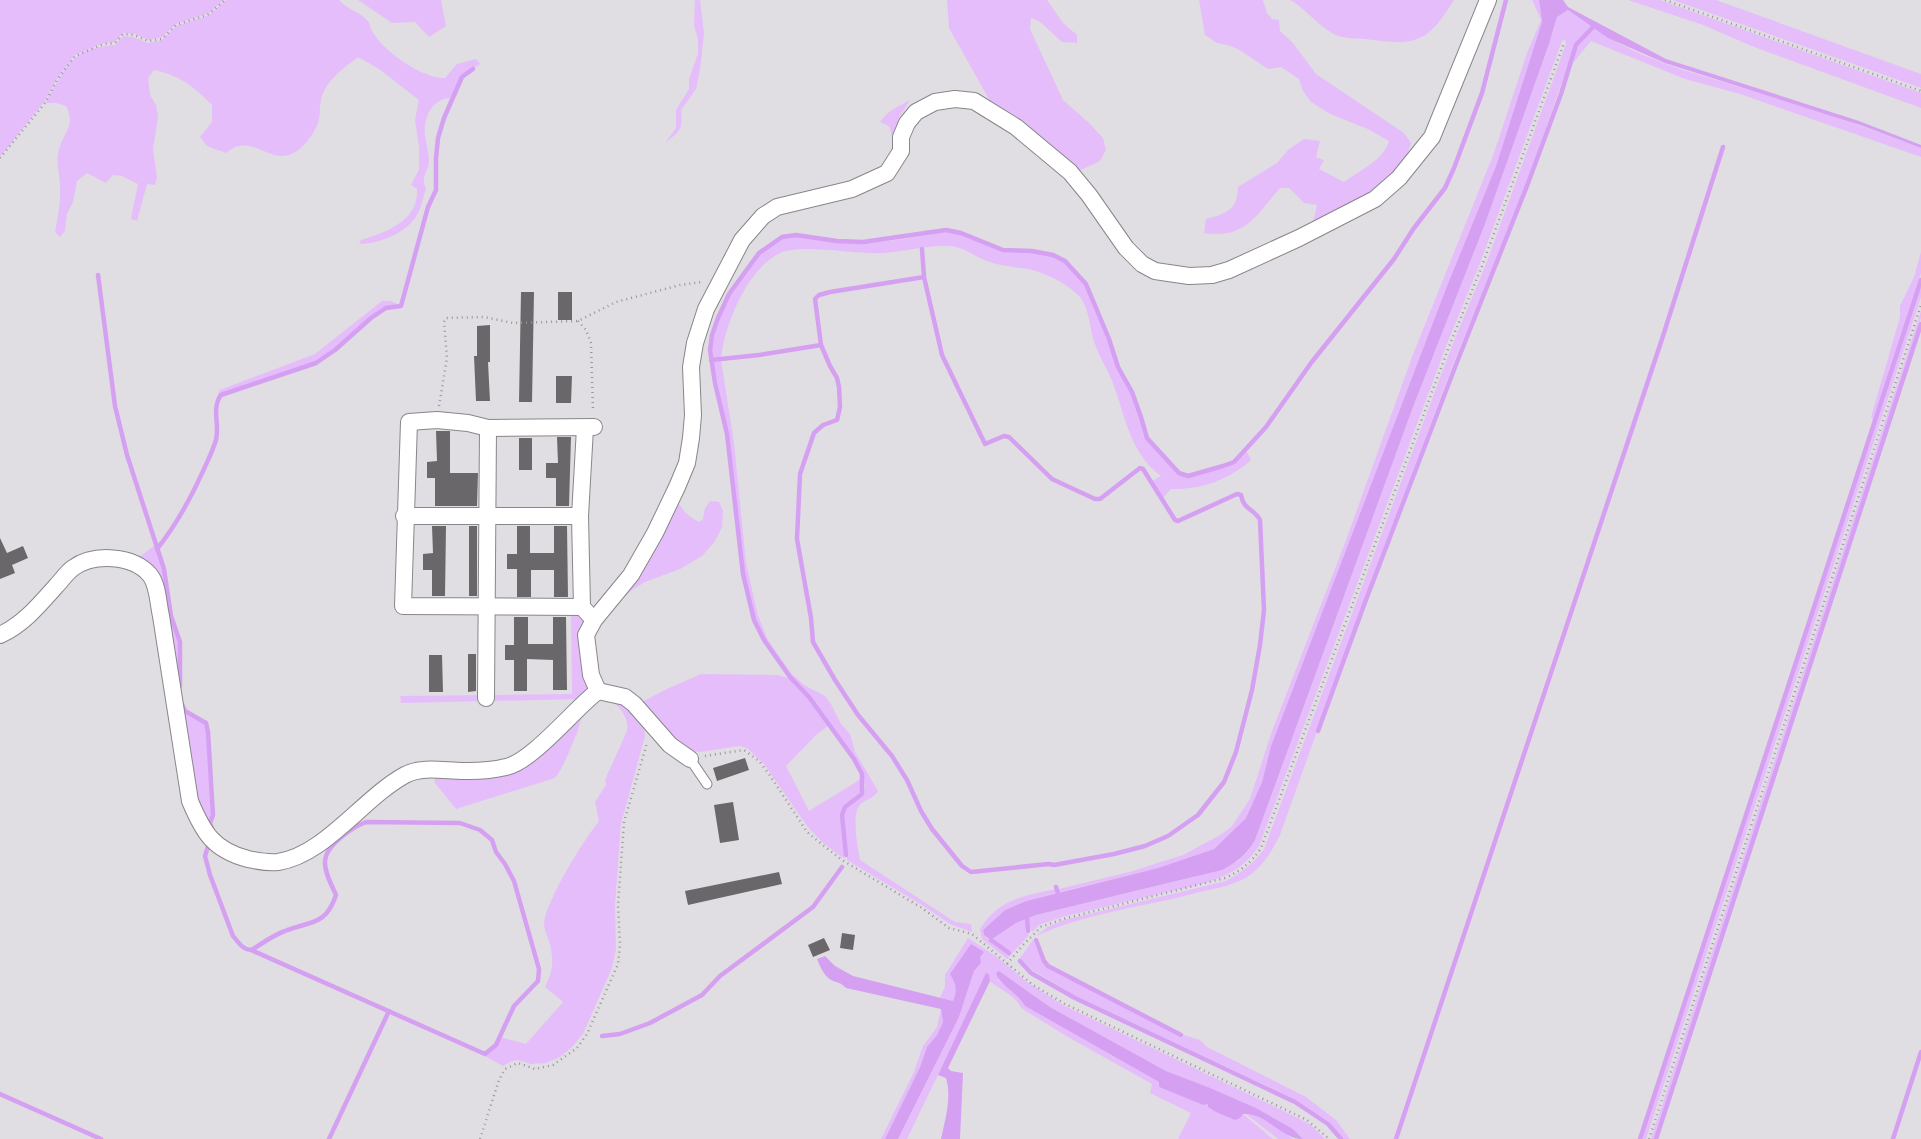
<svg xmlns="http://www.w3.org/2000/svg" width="1921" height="1139" font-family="Poppins,sans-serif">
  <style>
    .green { fill: #e5bdfb }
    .water { fill: #d5a0f1 }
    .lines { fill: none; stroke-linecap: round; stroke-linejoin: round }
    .stream { stroke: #d5a0f1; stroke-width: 4.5 }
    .building { fill: #6a676b }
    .service-casing { stroke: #88868a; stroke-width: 11 }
    .minor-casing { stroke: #88868a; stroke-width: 18 }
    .path { stroke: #979699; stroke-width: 2.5; stroke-dasharray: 1 4; stroke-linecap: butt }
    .service { stroke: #fff; stroke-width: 9 }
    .minor { stroke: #fff; stroke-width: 16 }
  </style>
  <rect width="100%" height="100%" fill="#e0dee2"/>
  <g class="green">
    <polygon points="0,0 224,0 209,13 176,24 162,37 149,40 135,34 123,33 115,42 104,43 75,55 57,79 44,102 0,157"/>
    <path d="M226,0H339C347,9 359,12 367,20C370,23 370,28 372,31C383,51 421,78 445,78L457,64L476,59L480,64L461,76L451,98C433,98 423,117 425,135C426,144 429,152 429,162C428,172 420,177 426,188C424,195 422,204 419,211C410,232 380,244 359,244L361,240C386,232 419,221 417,189L411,185L419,170V147L415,120L419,100L379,69L358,57C345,67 327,80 322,96C319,105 321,114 318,123C314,133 306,145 297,151C274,166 261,142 239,146C235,146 230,150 226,153L207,146L200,137L212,122V105C193,86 181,76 154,70L148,78L150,95L156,105L158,117L153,149L157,178L155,185L147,184L137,221L131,219L138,184L122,176L113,175L106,183L87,173L77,181L73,202L67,214L65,231L60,237L55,232C58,216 61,201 60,185C60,175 56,164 58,154C61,134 77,127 66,106L56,103H45C53,90 63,68 75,58C83,50 104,45 115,45L123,36L133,37L148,43L162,40L176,26L209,15Z"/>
    <polygon points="358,0 441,0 446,26 429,37 415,22 392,23"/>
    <path d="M695,0H700L704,33L700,69L696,89L681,110C683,130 680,131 665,143L676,128V110L689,89V79L698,54V39L694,26Z"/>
    <polygon points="947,0 1047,0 1063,23 1077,35 1077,43 1062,42 1039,21 1031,18 1030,29 1063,100 1089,123 1103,138 1106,150 1100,161 1077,172 995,110 949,28"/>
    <path d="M1199,0H1263L1267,13L1272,19L1279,20L1280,31L1293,43L1316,74L1404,133L1411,143L1405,162L1384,187L1312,227L1317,205L1304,203L1289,188H1280C1256,215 1246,239 1204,233L1206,219C1225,214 1238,210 1238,187L1277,163L1289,149L1304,139L1320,141L1316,157L1324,160L1319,169L1344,182C1360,170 1383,161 1389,141L1368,129L1330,114L1311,102L1303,91L1299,79L1281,67L1268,69L1238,49L1227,45L1217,43L1205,35Z"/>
    <path d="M1290,0H1454C1427,44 1415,46 1366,39C1356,38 1340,39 1332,33C1319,26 1301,5 1290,0Z"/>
    <polygon points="1532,0 1539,0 1542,22 1496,166 1447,286 1271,746 1262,782 1246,818 1214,849 1158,868 1060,892 1059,889 1133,871 1183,855 1222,834 1232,826 1250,799 1272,731 1345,543 1412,357 1494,153 1527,53 1541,20"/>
    <polygon points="1628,0 1660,0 1921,93 1921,108 1754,47 1703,25"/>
    <polygon points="1673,0 1716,0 1921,74 1921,88"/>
    <path d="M1568,10L1591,26L1575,45L1525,187L1454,362L1362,605L1280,835C1274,847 1266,861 1256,870C1241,885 1216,888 1196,893C1143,907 1086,913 1036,936L1049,926L1064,920L1226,881C1242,872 1254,863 1264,849L1453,343L1486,264L1566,44L1565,40L1562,41L1479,266L1447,344L1259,846C1244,868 1229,875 1205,883L1062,917L1039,925L1032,932L1027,920L1025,931L1029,935L1007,959L982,939L980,929C999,899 1023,896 1056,889V893L1026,901L1005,910L983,930L984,935L1008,955L1010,952L993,939L1016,923L1036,915L1194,877L1238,861L1247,852L1255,840L1413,407L1485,224L1549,44L1557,17Z"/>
    <path d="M1594,28C1644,63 1709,77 1767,95C1819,110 1870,129 1921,148V157L1740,94L1685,79L1591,41L1573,63L1577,48Z"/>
    <path d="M910,100L899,117L892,161L884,165C895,149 895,144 889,126L880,122C888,110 898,107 910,100Z"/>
    <path d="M946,232L961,234L1003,251L1032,252L1052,256L1064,262L1085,285L1095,307L1117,368L1131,393L1140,418L1146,439L1178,474L1188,478L1224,467L1235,463L1246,450L1251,460C1229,480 1200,490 1171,489L1163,498L1152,481L1161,476C1129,452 1126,417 1112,381C1107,368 1099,357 1095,344C1089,328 1090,307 1078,295C1066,283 1044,272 1028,269C1014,267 1000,266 987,261C976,257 968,250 956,247C935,243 907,251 885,253C859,255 800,243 780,253C747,269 725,324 721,358L712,359C708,326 750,246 784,238C808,232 838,244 863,243C891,242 919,236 946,232Z"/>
    <polygon points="1921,252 1921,273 1873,420 1871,417 1900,317 1900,306 1914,277"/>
    <polygon points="1921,286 1921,297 1646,1139 1642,1139"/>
    <polygon points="382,301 391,301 400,305 386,307 370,317 335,350 315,362 220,394 215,401 220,390 315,354"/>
    <polygon points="1921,311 1921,318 1654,1139 1651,1139"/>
    <path d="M721,360L734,443L746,563L758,616L768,640L791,673L804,685L825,696L831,704L841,724L850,734L855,752L878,791C875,798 865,799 860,805C851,814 858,848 860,860L955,922L971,924L972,932L950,924L922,905L847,860L843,815L846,807L863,795L865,787L863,774L855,759L809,696L791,677L765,639L755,619L744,574L728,434L713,361Z"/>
    <path d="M675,496C681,509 686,515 699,522L703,519L705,508L710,501L719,502L723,511L722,527L715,541L702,556L680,569L645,582L632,590L598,620Z"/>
    <polygon points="155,545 163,570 170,617 179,643 180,702 184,712 205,724 207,732 211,815 209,823 200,822 163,613 137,559"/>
    <polygon points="571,610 589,620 591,691 582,699 401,703 400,696 572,694"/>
    <polygon points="701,674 777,675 789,678 808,697 828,726 817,734 786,766 809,811 861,779 861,793 844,806 841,814 845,855 843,858 822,842 807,826 764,764 747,748 739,746 700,752 685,750 640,703 667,689"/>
    <path d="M612,696L643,722L645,736L621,824L615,905L616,949L612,968L583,1034L572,1047L560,1057L546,1063L531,1064L518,1060L512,1061L503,1066L485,1056L497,1045L500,1037L526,1044L563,1002L545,987C554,969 554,957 548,938C546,934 544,928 544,923C547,899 583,841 599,821L595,802L606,785L605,780L627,731C628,722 626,717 621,710C609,694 593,699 584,715C580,720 579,727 577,733C570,749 565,765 555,778L456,809L435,783L434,773H492L592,700Z"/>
    <path d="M968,938L997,957L1027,982L1063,1005L1300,1119L1311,1125L1325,1139H1303L1293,1129L1256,1108L1208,1087L1166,1071L1050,1007L1015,982L997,979L1021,999L1025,1006L1159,1082V1087L1203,1105L1208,1104L1230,1118L1243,1114L1273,1139H1178L1191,1113L1150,1093L1152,1084L1068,1037L1021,1008C1015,994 1001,991 990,981L989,974L987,973L907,1139H898L959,1017L974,971L981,963L955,982L957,992L953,1001L940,998L945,986V975Z"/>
    <polygon points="1033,940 1043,963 1047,967 1182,1038 1184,1035 1200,1040 1207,1047 1306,1097 1336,1120 1350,1139 1343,1139 1328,1121 1294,1099 1074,995 1032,970 1020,958"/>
    <polygon points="941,1009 943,1022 937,1035 927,1047 920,1067 885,1139 881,1139 914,1072 923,1046 937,1027"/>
    <polygon points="1250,1113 1270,1123 1293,1139 1278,1139 1246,1114"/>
  </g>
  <g class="water">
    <path d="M1539,0H1563L1568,7L1666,59L1859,121L1921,145V148L1863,126L1665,63L1608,38L1568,10L1557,17L1549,44L1485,224L1413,407L1255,840C1246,855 1237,862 1222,870L1036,915L1016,923L991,940L984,935L983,930L1005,910L1026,901L1158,868L1214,849L1246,818L1262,782L1271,746L1447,286L1496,166L1542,22Z"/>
    <path d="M971,944L984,952L980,957L981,963L974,971L959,1017L898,1139H885L920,1067L927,1047L937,1035L943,1022L941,1009L846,988C840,982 838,983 831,980C824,976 820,966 817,959L825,956L835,966L853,976L953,1001C958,990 956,984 950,974Z"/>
    <path d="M999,971L1050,1007L1166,1071L1208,1087L1256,1108L1293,1129L1303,1139C1281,1139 1266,1112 1243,1114L1240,1118L1235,1120C1226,1116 1216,1113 1208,1107V1104L1203,1105L1159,1087V1082L1025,1006C1018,993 999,985 996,973Z"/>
    <path d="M986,973L989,974L990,981L948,1068L951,1071L963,1073L960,1139H941C945,1120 952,1097 946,1078L938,1075Z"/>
  </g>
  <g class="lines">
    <g class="stream">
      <path d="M922,249L924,277L942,355L985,444L1004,436L1009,437L1052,479L1095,499H1100L1140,468L1143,469L1175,520L1178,521L1237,494L1241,495C1244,511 1254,508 1260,520L1264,610L1260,645L1252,690L1236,752L1224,782L1198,815L1168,836L1145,846L1114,854L1054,865L1049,864L971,872L962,866L932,829L921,811L907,780L892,756L858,715L835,680L813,642L811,618L797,539L800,474L814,433L823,425L837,420L840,407L839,387L837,378L830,366L821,345L815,299L819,295L830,292L924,277"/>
      <polyline points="98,275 115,406 127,455 164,569 171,616 180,642 180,686"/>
      <polyline points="711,360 759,355 821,345"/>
      <path d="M157,549C177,524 191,498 204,469C208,460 213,450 216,440C220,425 211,409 221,395L316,363L335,350L371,318L386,308L401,306L428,207L436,190V158L438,138L444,118L462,77L473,69"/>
      <polyline points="182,704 185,711 206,723 208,732 213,815 210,823 212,829"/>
      <polyline points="1318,731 1364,605 1457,362 1527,186 1561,94 1576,45 1593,27"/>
      <path d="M208,846L205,856L210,875L233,936C238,942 243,950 251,950L485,1054L496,1045L514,1006L538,981L539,969L514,881L505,864L496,852L492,840L480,830L460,823L366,822C353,827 326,845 325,861C324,872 332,886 336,895C326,926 310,921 285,931C273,935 262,944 251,950"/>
      <polyline points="846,855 842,815 845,807 862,794 862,774 854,759 809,697 790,677 764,640 754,620 743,574 727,434 715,383 710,350 712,335 718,318 729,294 759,253 782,237 796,235 837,241 863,242 946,230 961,233 1003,250 1032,251 1053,255 1065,261 1086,284 1109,339 1118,367 1132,392 1141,417 1147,438 1179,473 1188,476 1223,466 1234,462 1266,427 1311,363 1394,259 1414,228 1445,188 1454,168 1482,93 1506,0"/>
      <polyline points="1056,887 1058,893"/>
      <polyline points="1027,918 1028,931"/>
      <polyline points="991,940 1009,953"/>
      <polyline points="1036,940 1044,961 1048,966 1181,1035"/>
      <polyline points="1020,961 1031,973 1075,998 1295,1102 1328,1124 1341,1139"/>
      <polyline points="602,1036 620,1034 650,1023 702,995 720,976 813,907 842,867"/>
      <polyline points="0,1094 101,1139"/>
      <polyline points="329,1139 389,1011"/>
      <polyline points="1396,1139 1663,336 1723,147"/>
      <polyline points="1640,1139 1921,280"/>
      <polyline points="1656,1139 1921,324"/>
      <polyline points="1893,1139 1921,1052"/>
    </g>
  </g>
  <g class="building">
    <polygon points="521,292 534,292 532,402 519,402"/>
    <rect x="558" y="292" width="14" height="28"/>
    <polygon points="490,325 490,362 488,362 490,401 476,401 474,356 477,356 477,326"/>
    <polygon points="556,376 572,376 571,403 556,403"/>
    <polygon points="436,431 450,431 450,473 478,473 477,506 435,506 435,478 427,478 427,462 437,461"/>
    <polygon points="557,437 571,437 569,506 556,506 556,478 546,478 546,463 558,463"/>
    <rect x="519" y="438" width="13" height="32"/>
    <polygon points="432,526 446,526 445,596 432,596 432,570 423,570 423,554 433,553"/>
    <rect x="469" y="526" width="8" height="70"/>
    <polygon points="517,526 530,526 530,553 554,553 554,526 567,526 568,597 554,597 554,570 531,570 531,597 517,597 517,569 507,569 507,554 517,554"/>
    <polygon points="0,538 7,553 23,546 28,558 12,565 15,573 0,579"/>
    <polygon points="514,617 528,617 528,644 553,644 553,617 566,617 567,690 553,690 553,660 527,659 527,691 514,691 514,660 505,660 505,645 514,645"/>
    <polygon points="468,654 476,654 476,691 468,692"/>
    <polygon points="429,655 442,655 443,692 429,692"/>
    <polygon points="745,758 749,770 717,781 713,768"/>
    <polygon points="733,802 739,840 720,843 714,805"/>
    <polygon points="779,872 782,884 688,905 685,891"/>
    <polygon points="842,933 855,935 853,950 840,948"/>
    <polygon points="824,938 830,950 813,957 808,945"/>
  </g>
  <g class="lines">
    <defs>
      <polyline id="service" points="690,759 707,784"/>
      <g id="minor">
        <polyline points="404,516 580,516"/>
        <polyline points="582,607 580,516 585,428"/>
        <polyline points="594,620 582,607 403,606 409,422 437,420 468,423 488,428 594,427"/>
        <path d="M0,635C24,624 40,604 57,585C62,580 67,572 73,568C94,553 133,555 150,575C158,585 158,603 161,616L190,801C203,832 213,850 248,859C257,861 268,863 278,862C325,855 363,798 405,775C424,765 448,772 468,771C480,771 494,770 506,767C532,762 575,708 598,691L625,697L634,704L670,745L690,759"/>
        <polyline points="598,691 591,675 586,635 594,620 631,575 655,533 677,487 687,463 691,438 693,415 691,367 695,343 706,309 742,240 763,216 777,207 852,189 887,173 901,151 901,137 907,123 916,112 935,102 955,99 974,101 1016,127 1070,172 1089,195 1126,248 1142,264 1155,271 1189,276 1212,275 1229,270 1299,238 1375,199 1399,178 1432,137 1488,0"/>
        <polyline points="486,698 488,428"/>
      </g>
    </defs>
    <use href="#service" class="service-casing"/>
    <use href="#minor" class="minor-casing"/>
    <g class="path">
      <polyline points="1665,0 1921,91"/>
      <polyline points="0,158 45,103 57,80 75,56 104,44 115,43 123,34 134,35 148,41 162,39 176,25 209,14 225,0"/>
      <polyline points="578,321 586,330 591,343 593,411"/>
      <polyline points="439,406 447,358 444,322 446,318 484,317 513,323 578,321 616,302 680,285 702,282"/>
      <polyline points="705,756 744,750 759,761 769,774 807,832 824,846 842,860 922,908 949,928 972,934 1033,985 1065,1004 1307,1120 1329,1139"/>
      <path d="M1007,964L1023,945L1041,927L1063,919L1225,878C1241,871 1251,863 1261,848L1450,344L1482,266L1564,43"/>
      <polyline points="480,1139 499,1080 505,1069 518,1063 535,1069 553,1065 577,1048 587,1034 618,964 620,945 618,905 624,822 647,743"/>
      <polyline points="1649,1139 1921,305"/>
    </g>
    <use href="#service" class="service"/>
    <use href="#minor" class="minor"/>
  </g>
</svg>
